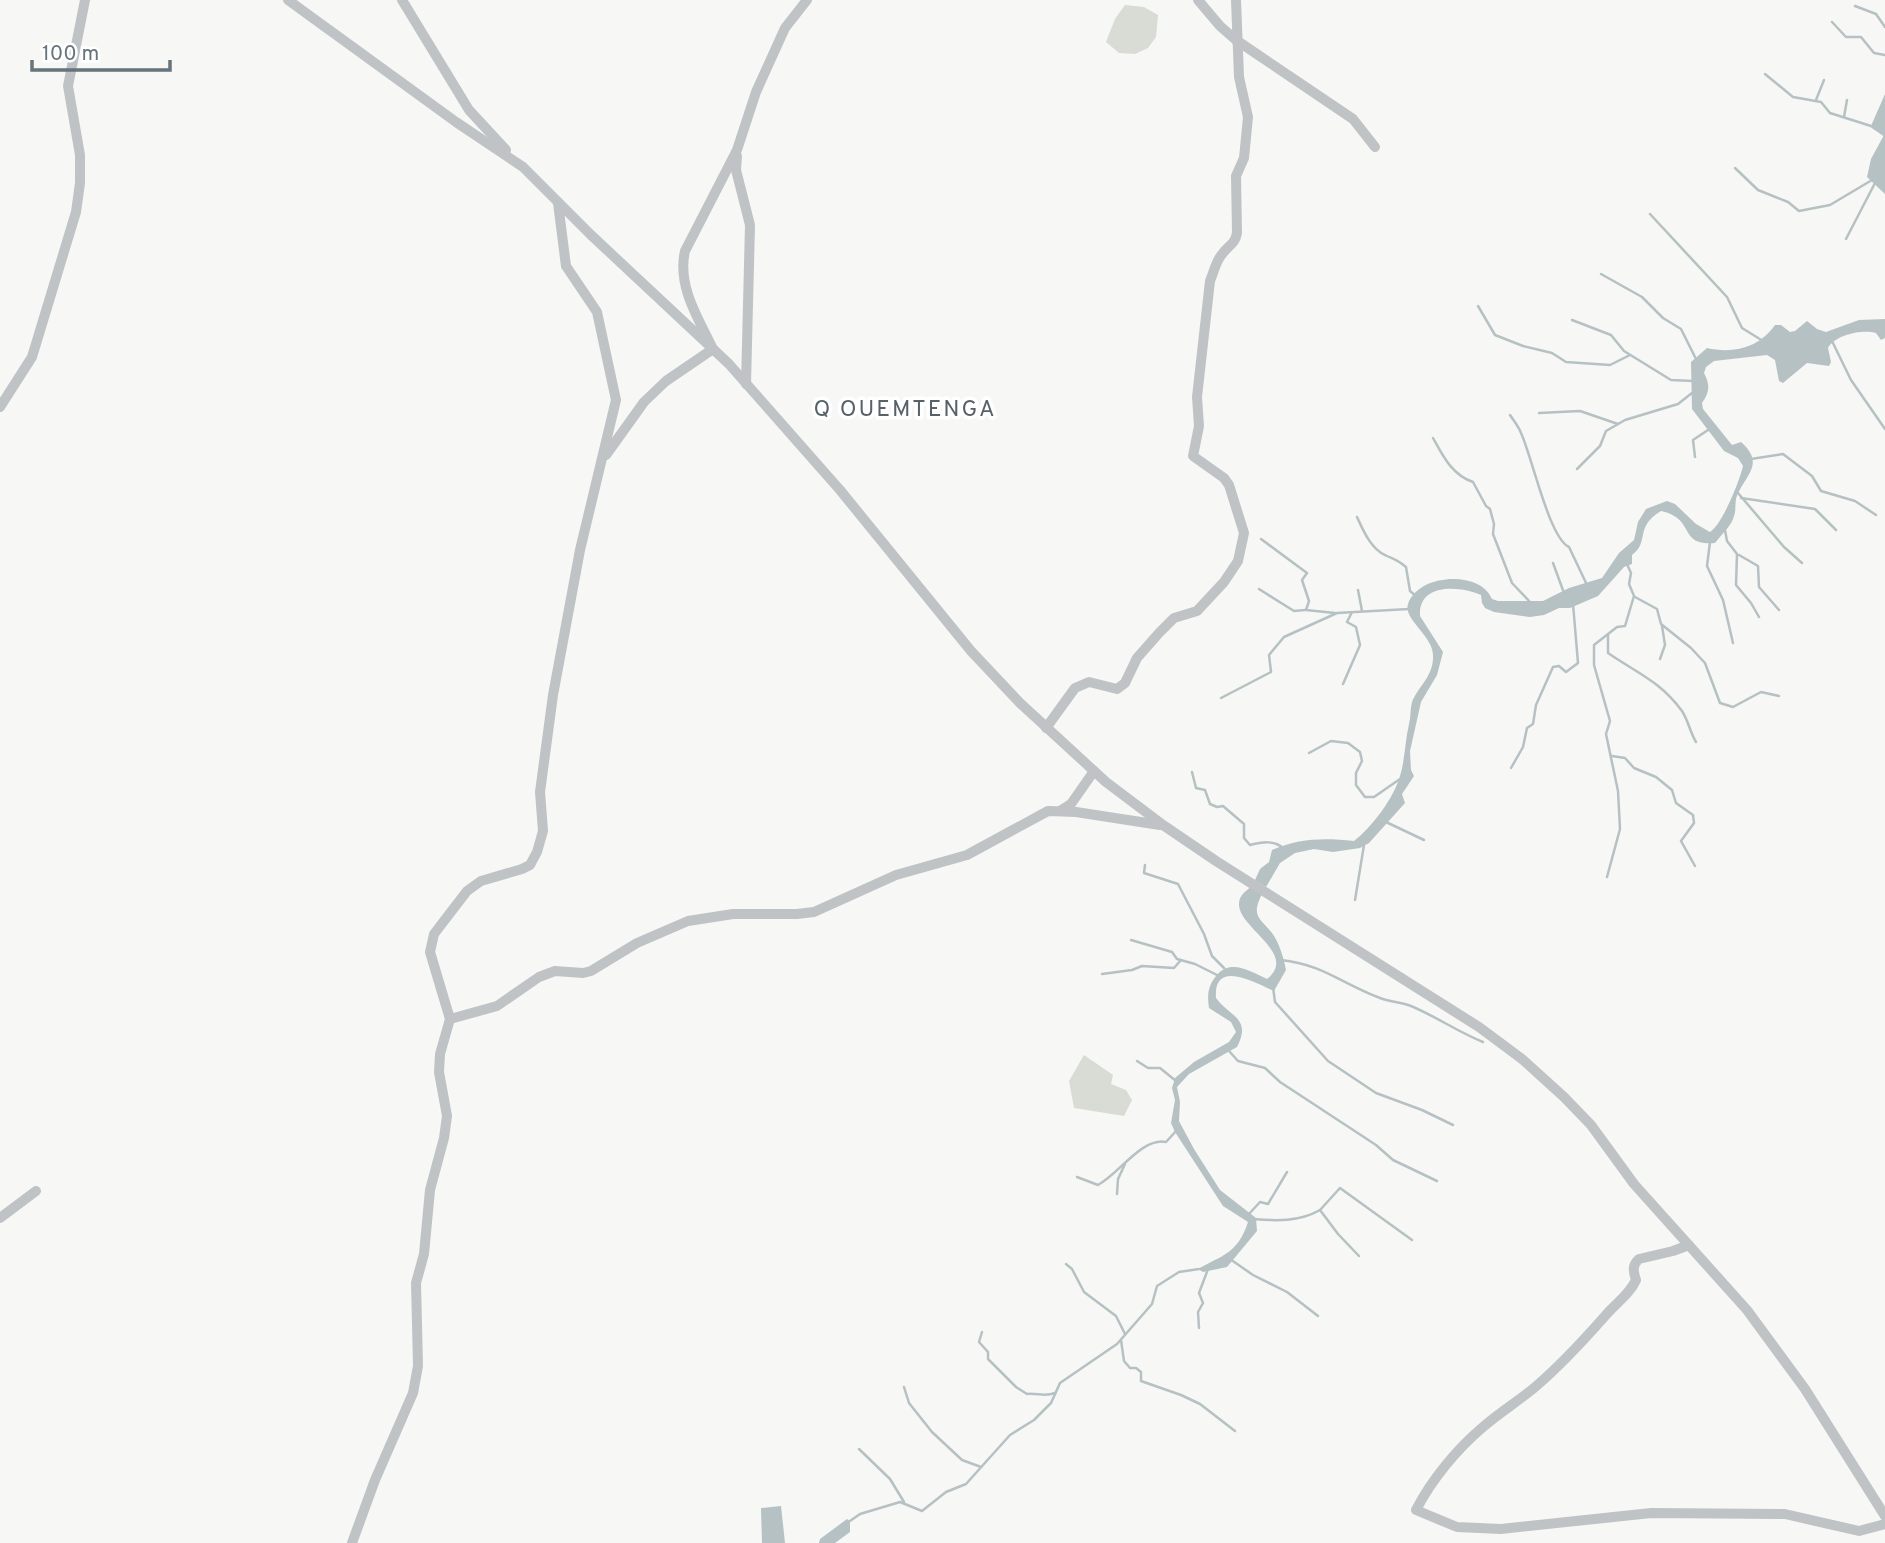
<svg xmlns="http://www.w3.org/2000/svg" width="1885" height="1543" font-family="Overpass,sans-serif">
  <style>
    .green { fill: #d8dcd5 }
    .water { fill: #b6c1c4 }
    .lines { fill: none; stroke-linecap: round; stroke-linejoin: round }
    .stream { stroke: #b6c1c4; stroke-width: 2.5 }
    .minor { stroke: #bfc3c6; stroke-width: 10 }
    .labels { text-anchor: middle; stroke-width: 7; stroke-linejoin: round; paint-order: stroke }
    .quarter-label { font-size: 23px; letter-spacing: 2px; fill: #576268; stroke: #fff }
  </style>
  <rect width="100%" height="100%" fill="#f7f7f5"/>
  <g class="green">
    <polygon points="1125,5 1144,7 1158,15 1156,37 1148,48 1135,54 1119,53 1106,42 1115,19"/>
    <polygon points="1084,1055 1113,1075 1111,1084 1126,1090 1132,1100 1124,1116 1074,1108 1069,1081"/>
  </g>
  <g class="water">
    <polygon points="1885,94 1885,194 1867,177 1871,159 1884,135 1871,126"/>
    <path d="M1885,319V338L1881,340L1876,333C1862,329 1835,335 1828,348L1831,362L1829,366L1807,363L1783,383L1779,381L1775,360L1767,355L1714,361L1706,367L1704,373C1710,384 1710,392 1702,403L1703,409L1732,445L1741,442C1767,465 1743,476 1736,499C1735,505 1736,511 1734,516C1732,525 1721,535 1715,543C1677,546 1697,519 1661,511C1634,527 1650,542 1632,555V564L1624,567L1598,596L1570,608H1559L1544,615L1530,617L1494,612L1485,608L1482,603L1481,595C1461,586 1418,582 1420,616L1443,652L1437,675L1421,702L1410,751L1411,770L1414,776L1402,794L1405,803L1369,843L1360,848L1333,852L1314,849L1295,853L1280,863L1266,887L1255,880L1260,869L1269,862L1272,850C1300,838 1324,838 1354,841C1371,828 1394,798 1400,776C1405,760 1405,741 1409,724C1411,717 1410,709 1412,702C1419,685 1434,676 1433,655C1433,636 1403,619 1408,604C1418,573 1481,570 1492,599L1498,601H1543L1569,588L1602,578L1619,553L1634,540L1638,522L1646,509L1667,501L1675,504L1696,524L1710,532C1722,525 1740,480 1743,466L1738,458L1724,451L1692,409L1691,362L1707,348C1733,354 1759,348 1775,325H1781L1790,332L1795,331L1807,321L1817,329L1826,332L1859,320Z"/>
    <path d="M1252,886L1262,894C1251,916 1259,917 1272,933C1279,942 1284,959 1286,970L1274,991C1256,983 1213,958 1216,998C1230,1017 1252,1018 1237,1047L1189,1074L1177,1087L1180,1102L1179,1121L1194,1149L1220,1190L1256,1218L1257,1231L1227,1267L1203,1272L1198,1269C1223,1255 1238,1253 1248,1222L1223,1206L1175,1132L1171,1123L1175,1100L1172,1088L1175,1078L1194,1062L1229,1042L1236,1032L1231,1022L1209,1008C1207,995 1208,986 1216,976C1230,958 1250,971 1267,979C1299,954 1238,928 1239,904C1239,895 1246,891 1252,886Z"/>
    <polygon points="781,1506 785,1543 762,1543 761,1508"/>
    <polygon points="847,1519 850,1521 850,1532 835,1543 819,1543 820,1539"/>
  </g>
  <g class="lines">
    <g class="stream">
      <polyline points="1855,6 1876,14 1885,27"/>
      <polyline points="1832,22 1846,37 1861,37 1874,53 1885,55"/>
      <polyline points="1765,74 1793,97 1821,102 1830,113 1871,126 1884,135"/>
      <polyline points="1816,100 1824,80"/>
      <polyline points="1844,117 1847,100"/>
      <polyline points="1735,168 1758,190 1788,202 1799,211 1830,205 1872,180"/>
      <polyline points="1650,214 1727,297 1742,328 1763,341"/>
      <polyline points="1846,239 1875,183"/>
      <polyline points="1601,274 1642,297 1663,318 1681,329 1697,361"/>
      <polyline points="1478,306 1495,335 1523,346 1552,353 1566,362 1610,365 1630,355"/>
      <polyline points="1572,320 1611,335 1624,351 1671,380 1693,381"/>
      <polyline points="1831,339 1851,380 1885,429"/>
      <polyline points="1539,413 1580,411 1618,424"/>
      <path d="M1510,415C1514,421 1519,427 1521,433C1532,456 1549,538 1569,547L1587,585"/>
      <path d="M1433,438C1443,456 1452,475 1473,482L1486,506L1490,509L1494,524L1493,534L1512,583L1531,603"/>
      <polyline points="1695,457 1693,440 1708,430"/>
      <polyline points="1751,459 1783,454 1812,476 1821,491 1855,501 1876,515"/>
      <polyline points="1577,469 1600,446 1606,431 1625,420 1678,404 1692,393"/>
      <polyline points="1738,493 1784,547 1802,563"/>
      <polyline points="1741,498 1815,509 1836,530"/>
      <path d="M1357,517C1363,530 1371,549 1385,555C1393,559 1398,560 1406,567L1410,591L1416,596"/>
      <polyline points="1725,530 1727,541 1737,554 1736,585 1751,603 1759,617"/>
      <polyline points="1261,539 1307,573 1302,580 1309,601 1306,610 1335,613"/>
      <polyline points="1710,542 1707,566 1723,600 1733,643"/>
      <polyline points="1739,555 1758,566 1759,587 1779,610"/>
      <polyline points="1553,563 1564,593"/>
      <polyline points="1259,589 1294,611 1305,610"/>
      <polyline points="1358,590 1362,611"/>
      <polyline points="1635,597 1657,609 1661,624 1691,648 1705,663 1720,703 1733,707 1761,692 1779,696"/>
      <path d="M1608,635V653C1637,673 1660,681 1682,711C1688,720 1690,732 1696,742"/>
      <polyline points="1660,659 1665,645 1662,626"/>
      <polyline points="1343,684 1360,645 1356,627 1347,622 1352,612"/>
      <polyline points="1221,698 1271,672 1269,655 1284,637 1337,613 1409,609"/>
      <polyline points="1309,753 1331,741 1348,743 1360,752 1362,761 1356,773 1356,785 1365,797 1374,797 1400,779"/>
      <polyline points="1612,756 1625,758 1634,768 1656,777 1672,790 1676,803 1693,815 1694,823 1681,841 1695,866"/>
      <polyline points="1511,768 1523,747 1527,728 1533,724 1536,705 1553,667 1559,666 1566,672 1578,663 1573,604"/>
      <path d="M1192,772L1196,788L1205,790L1210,804L1217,807L1223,806L1244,824V838L1250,845C1262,842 1274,840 1283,848"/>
      <polyline points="1386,822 1424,840"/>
      <polyline points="1145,865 1144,873 1178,884 1204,934 1212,956 1224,968"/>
      <polyline points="1607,877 1620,829 1618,791 1606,734 1610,721 1594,665 1594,645 1617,627 1625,626 1634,596 1629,584 1631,573 1627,564"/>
      <polyline points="1355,900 1364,845"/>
      <polyline points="1131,940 1172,952 1177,959 1195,964 1217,975"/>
      <path d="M1281,960C1322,964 1344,985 1380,998C1390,1002 1401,1002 1411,1006C1437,1017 1458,1032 1483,1042"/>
      <polyline points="1102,974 1132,970 1142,966 1174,968 1181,960"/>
      <polyline points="1273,987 1275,1002 1328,1061 1376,1093 1422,1110 1453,1125"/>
      <polyline points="1229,1051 1238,1061 1265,1068 1280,1082 1376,1145 1393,1160 1437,1181"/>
      <polyline points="1137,1061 1148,1068 1160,1068 1176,1081"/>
      <path d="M1077,1177L1098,1185C1119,1174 1142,1137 1166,1142L1177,1130"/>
      <polyline points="1117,1194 1118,1179 1125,1164"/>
      <polyline points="1320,1210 1340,1188 1412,1240"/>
      <polyline points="1248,1215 1260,1202 1268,1204 1287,1172"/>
      <path d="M1253,1219C1276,1221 1299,1222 1320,1210L1338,1234L1359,1256"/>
      <polyline points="1230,1259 1253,1275 1287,1292 1318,1316"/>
      <polyline points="1066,1264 1072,1269 1084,1292 1116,1316 1125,1334"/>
      <polyline points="1199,1328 1198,1312 1203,1303 1199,1293 1208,1269"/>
      <path d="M982,1332L979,1342L988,1352V1359L1016,1387L1027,1394C1038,1393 1045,1397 1055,1393"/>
      <polyline points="1121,1340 1124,1361 1130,1368 1136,1368 1141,1372 1141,1381 1181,1395 1200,1404 1235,1431"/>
      <polyline points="904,1387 909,1403 932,1432 962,1460 981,1467"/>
      <polyline points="859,1449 890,1479 904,1502"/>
      <polyline points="850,1521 860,1514 900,1502 922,1511 946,1492 966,1484 1010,1435 1034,1420 1051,1403 1060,1383 1117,1344 1152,1304 1157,1286 1179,1272 1199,1269"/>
    </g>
    <g class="minor">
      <polyline points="288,0 456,122 523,167 591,235 729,364 840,490 971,651 1020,703 1106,782 1163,825 1216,861 1479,1027 1522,1059 1564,1097 1591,1125 1634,1184 1747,1310 1805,1389 1885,1516"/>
      <polyline points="402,0 469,110 506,150"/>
      <polyline points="1198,0 1220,26 1236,40 1353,119 1375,147"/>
      <polyline points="737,156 736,170 750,225 746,384"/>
      <polyline points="0,407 32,357 76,212 80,183 80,155 68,86 85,0"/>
      <path d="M606,455L644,402L666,381L713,349C698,318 677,286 685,251L737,150L756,92L785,28L807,0"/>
      <path d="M1046,728L1075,688L1089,682L1117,689L1125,683L1137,658L1159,633L1174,618L1197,611L1224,582L1238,561L1244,533L1229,485L1224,478L1193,456L1199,426L1197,397L1210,281C1214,272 1216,260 1223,253C1229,245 1235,244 1237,233L1236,176L1244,158L1248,117L1239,77L1236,0"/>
      <polyline points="1060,811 1071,804 1094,771"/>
      <polyline points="450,1019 497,1006 539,977 555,971 583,973 591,971 637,943 688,921 733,914 797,914 814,912 896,875 967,855 1048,811 1076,812 1160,825"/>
      <polyline points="0,1218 36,1191"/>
      <path d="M1689,1245L1673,1251L1639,1259C1632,1265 1633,1271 1636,1280C1630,1294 1615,1304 1605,1316C1583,1341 1560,1366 1534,1388C1517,1402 1499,1413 1483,1427C1457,1449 1432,1479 1416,1510L1457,1527L1501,1529L1651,1513L1785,1514L1859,1531L1885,1524"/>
      <polyline points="352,1543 375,1480 413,1393 418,1366 416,1283 424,1254 430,1190 444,1138 447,1116 439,1072 440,1054 450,1019 430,952 434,934 467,891 481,881 522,869 530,865 537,852 543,831 540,792 553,695 580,550 616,400 597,312 566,266 558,203"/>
    </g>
  </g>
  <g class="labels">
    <g class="quarter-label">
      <text x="905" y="416">Q OUEMTENGA</text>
    </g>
  </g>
  <path d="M32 60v10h138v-10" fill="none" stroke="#66747c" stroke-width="3.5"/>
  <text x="42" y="60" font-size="21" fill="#66747c" stroke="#ffffff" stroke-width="5" paint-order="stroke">100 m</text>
</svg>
